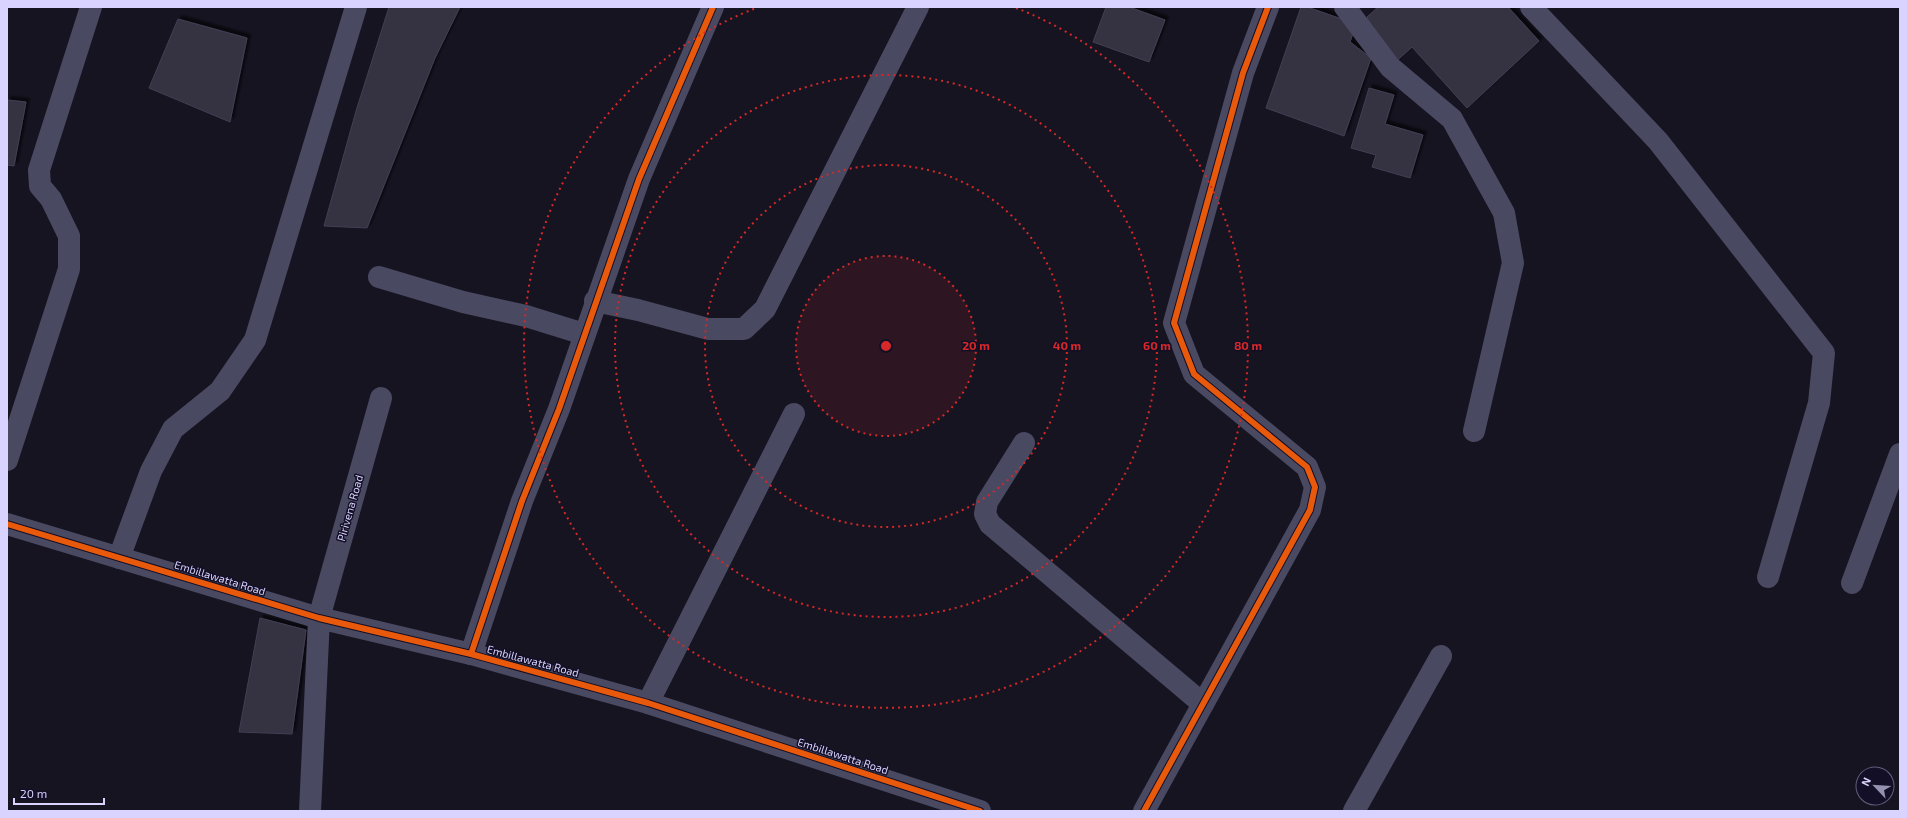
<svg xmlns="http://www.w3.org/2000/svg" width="1907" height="818" font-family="'Exo 2',sans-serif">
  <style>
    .building { fill: #343243; stroke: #433f54; filter: url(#shadow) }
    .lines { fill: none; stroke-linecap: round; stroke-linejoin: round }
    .street { stroke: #4a4962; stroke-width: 22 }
    .cycleway-casing { stroke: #130f26; stroke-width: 8 }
    .cycleway { stroke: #e8590c; stroke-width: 6 }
    .ring { fill: none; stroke: #d62828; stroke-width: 2; stroke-dasharray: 2 4 }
    .labels { text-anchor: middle; stroke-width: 3; stroke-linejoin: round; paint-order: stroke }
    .street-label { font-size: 11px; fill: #d9d4ff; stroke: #130f26 }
    .centre { fill: #d62828; stroke: #130f26; stroke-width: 2 }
    .ring-label { font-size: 12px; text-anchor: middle; font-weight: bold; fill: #d62828; stroke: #130f26; stroke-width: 3; stroke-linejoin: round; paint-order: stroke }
  </style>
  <defs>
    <filter id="shadow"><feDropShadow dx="3.5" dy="-3.5" stdDeviation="1" flood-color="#0009"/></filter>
  </defs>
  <rect width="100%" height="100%" fill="#161421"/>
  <g class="building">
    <polygon points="389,7 460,7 435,58 367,228 324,226 356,111"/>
    <polygon points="1106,7 1129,7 1165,20 1149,62 1093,42"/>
    <polygon points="1301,7 1307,7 1356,24 1350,42 1371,58 1344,136 1266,108"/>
    <polygon points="1378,7 1508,7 1539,41 1467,108 1412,47 1391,66 1367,17"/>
    <polygon points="178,19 247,38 230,122 149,88"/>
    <polygon points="1369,88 1394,95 1385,124 1423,135 1410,178 1372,167 1376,155 1351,148"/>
    <polygon points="7,100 26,102 14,166 7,165"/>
    <polygon points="260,618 306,630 292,734 239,732"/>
  </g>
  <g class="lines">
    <g class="street">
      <polyline points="1345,7 1390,67 1452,119 1504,213 1513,263 1474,431"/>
      <polyline points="1531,7 1658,141 1824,353 1819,403 1768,577"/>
      <polyline points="379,277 463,302 526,316 584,334"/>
      <polyline points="595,301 638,310 708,329 744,329 765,309 918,7"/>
      <polyline points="1024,443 987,502 985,514 990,524 1203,704"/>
      <polyline points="7,460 69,269 69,236 51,199 40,186 39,170 91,7"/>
      <polyline points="7,524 319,618 471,654 648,703 980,811"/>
      <polyline points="119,558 151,471 173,429 220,391 255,340 356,7"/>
      <polyline points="1852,583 1900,454"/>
      <polyline points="471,654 522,501 559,409 639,179 713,7"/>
      <polyline points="648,703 794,414"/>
      <polyline points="310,811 319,618 381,398"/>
      <polyline points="1144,811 1310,510 1315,487 1307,467 1194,374 1174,323 1243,73 1268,7"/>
      <polyline points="1354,811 1441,656"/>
    </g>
    <defs>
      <g id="cycleway">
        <polyline points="7,524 319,618 471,654 648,703 980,811"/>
        <polyline points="471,654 522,501 559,409 639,179 713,7"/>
        <polyline points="1144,811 1310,510 1315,487 1307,467 1194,374 1174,323 1243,73 1268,7"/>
      </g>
    </defs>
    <use href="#cycleway" class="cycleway-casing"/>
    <use href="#cycleway" class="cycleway"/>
  </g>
  <circle cx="886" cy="346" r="90" fill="#d62828" fill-opacity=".12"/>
  <g class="ring">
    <circle cx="886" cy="346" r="90"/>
    <circle cx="886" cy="346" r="181"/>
    <circle cx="886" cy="346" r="271"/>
    <path d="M1016 8A362 362 0 1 1 756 8"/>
  </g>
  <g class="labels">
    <g class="street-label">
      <text transform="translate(350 508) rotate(-74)" y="4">Pirivena Road</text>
      <text transform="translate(220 578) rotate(17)" y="4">Embillawatta Road</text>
      <text transform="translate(533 661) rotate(15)" y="4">Embillawatta Road</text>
      <text transform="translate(843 756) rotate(18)" y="4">Embillawatta Road</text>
    </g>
  </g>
  <circle cx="886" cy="346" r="6" class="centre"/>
  <g class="ring-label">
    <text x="976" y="350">20 m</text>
    <text x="1067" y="350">40 m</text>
    <text x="1157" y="350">60 m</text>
    <text x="1248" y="350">80 m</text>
  </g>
  <rect width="1907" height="818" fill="none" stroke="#d9d4ff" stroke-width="16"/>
  <g transform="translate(1875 786) rotate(295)"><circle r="19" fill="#130f26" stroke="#625e7d"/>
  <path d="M0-3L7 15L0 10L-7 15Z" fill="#9591b1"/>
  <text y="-6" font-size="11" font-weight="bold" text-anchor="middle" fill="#d9d4ff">N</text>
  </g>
  <path d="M14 798v6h90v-6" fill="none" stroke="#d9d4ff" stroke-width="2"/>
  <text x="20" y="798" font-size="12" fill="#d9d4ff" stroke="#130f26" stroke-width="3" paint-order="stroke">20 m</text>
</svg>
